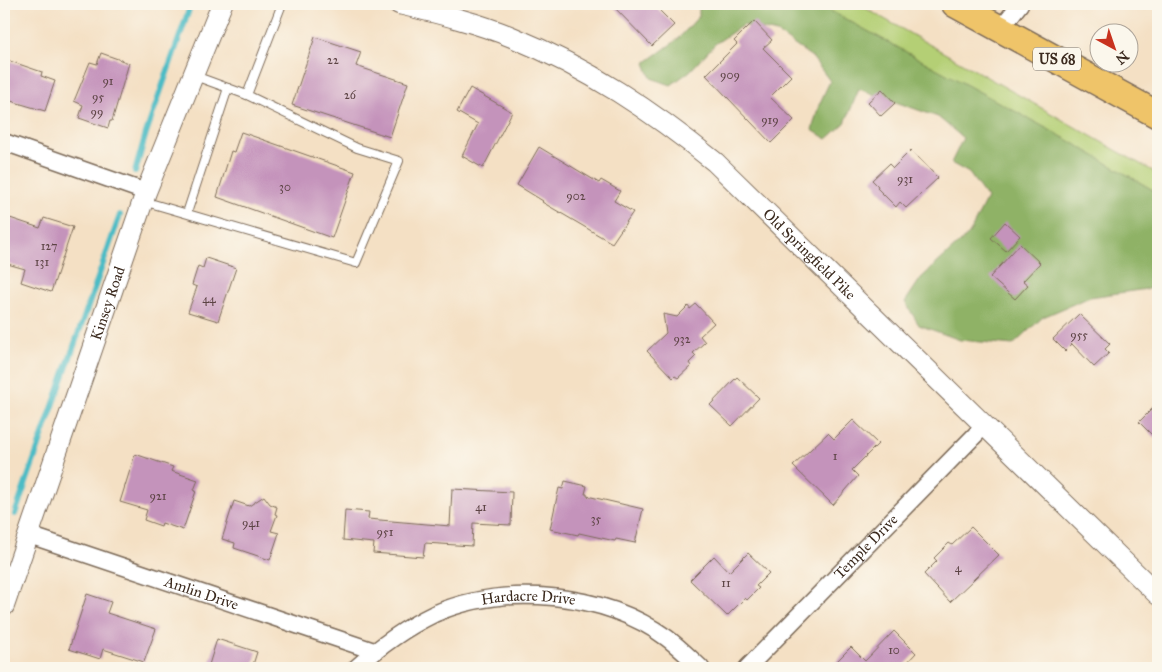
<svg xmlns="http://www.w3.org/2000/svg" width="1162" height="672" font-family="'IM FELL Great Primer',serif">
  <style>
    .green { fill: #b4cf74; stroke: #787c49 }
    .forest { fill: #8fb266; stroke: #656e42 }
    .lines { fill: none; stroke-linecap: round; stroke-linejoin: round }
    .stream { stroke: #4ebcc5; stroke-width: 6 }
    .building { fill: #c493bb }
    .service-casing { stroke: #7c6a58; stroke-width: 10 }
    .minor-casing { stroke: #7c6a58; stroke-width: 19 }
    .tertiary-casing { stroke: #7c6a58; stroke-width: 22 }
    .trunk-casing { stroke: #7c6a58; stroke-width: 29 }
    .service { stroke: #fff; stroke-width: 8 }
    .minor { stroke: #fff; stroke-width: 16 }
    .tertiary { stroke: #fff; stroke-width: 20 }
    .trunk { stroke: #efc469; stroke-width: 26 }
    .labels { text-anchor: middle; stroke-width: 5; stroke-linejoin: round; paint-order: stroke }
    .number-label { font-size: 12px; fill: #5d4445 }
    .shield { fill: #fbf7ec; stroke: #75685c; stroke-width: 1 }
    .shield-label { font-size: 14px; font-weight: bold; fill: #3b2a1e }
    .street-label { font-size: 15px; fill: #3b2a1e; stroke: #fbf7ec }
  </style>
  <rect width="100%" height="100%" fill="#fbf7ec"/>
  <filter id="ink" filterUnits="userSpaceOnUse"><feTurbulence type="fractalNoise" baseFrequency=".02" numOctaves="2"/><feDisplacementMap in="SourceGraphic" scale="10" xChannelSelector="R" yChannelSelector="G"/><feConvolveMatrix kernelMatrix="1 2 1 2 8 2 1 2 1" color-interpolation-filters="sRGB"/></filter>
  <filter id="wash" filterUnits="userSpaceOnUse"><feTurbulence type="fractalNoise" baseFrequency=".0096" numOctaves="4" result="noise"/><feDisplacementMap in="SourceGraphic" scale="20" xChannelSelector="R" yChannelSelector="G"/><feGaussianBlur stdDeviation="1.12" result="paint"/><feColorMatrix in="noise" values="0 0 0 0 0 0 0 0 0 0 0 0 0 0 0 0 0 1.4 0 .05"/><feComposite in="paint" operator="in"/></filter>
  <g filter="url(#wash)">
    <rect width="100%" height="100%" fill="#f4e0c4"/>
    <polygon class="green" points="748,4 858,4 1158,174 1158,238"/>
    <polygon class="forest" points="699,4 818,4 1068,140 1158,193 1158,290 1154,288 1090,297 1043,317 1013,345 960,340 919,325 905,302 921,278 969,234 987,198 969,173 951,163 963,138 938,117 859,89 845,123 827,139 812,130 819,105 830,81 812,57 777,33 743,25 715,44 690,71 671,85 651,78 645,63 678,39 699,16"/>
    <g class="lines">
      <g class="stream">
        <polyline points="135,172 146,133 191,4"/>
        <polyline points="15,514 120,215"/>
        <polyline points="4,548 6,542"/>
      </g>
    </g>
    <g id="blocks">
      <g class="building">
        <polygon points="611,4 653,4 674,25 652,46"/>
        <polygon points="754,21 772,40 763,48 791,76 770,97 794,120 771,143 706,75 737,44 734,41"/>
        <polygon points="315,37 361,52 356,66 408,83 390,137 292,105"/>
        <polygon points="101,53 129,63 112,121 110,121 108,128 79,118 83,105 74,101 90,62 97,64"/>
        <polygon points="4,59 42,72 41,76 55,81 45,111 4,99"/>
        <polygon points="470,88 512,112 483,168 462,156 478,124 457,112"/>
        <polygon points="882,89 895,103 881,116 868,102"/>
        <polygon points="241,132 355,172 332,238 217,197 231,151 234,152"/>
        <polygon points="539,147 599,183 601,180 620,191 614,201 633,212 612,243 542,202 543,201 517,185"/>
        <polygon points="911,150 938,178 906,208 900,202 896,207 877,188 878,186 872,180 889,164 893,168"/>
        <polygon points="4,216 40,228 44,218 73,227 51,292 21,282 25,269 4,263"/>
        <polygon points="1005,222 1020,236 1006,251 991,238"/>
        <polygon points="1020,244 1040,263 1023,281 1028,285 1015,299 990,277"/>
        <polygon points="206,258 236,268 218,321 188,312 197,287 192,285 198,266 203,268"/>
        <polygon points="696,304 714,323 700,336 705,342 693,353 696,356 689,363 691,366 678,378 675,376 673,378 647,351 666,333 663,314 677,317 688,306 690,309"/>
        <polygon points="1079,314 1110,344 1105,349 1109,353 1094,367 1072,344 1065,351 1053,339"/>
        <polygon points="737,377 759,398 732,426 710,405"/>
        <polygon points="1158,403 1158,441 1139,422"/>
        <polygon points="853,420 878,444 852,470 858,476 833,505 793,466 828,433 834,439"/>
        <polygon points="135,454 173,467 171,471 198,480 194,490 196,491 183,530 162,523 161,526 144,520 147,510 120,502"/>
        <polygon points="565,481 587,486 585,494 587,494 587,496 643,509 635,543 616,539 615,541 579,533 578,535 550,529 559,488 563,489"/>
        <polygon points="452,489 512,492 511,525 473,523 472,546 425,543 423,557 373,553 374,543 343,540 345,510 369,512 368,519 450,526"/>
        <polygon points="264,496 270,504 277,507 275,514 277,515 271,531 279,533 270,560 234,548 235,543 222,539 234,501 249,506"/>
        <polygon points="971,527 999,555 950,602 924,574 937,561 934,558 949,543 952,545"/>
        <polygon points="748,553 769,573 756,586 759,588 747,600 745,598 727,616 690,580 714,556 729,572"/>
        <polygon points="87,594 111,602 107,613 156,629 144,662 103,649 100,659 69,649"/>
        <polygon points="894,631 916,653 902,668 830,668 851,647 865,661"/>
        <polygon points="217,639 257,652 252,668 208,668"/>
      </g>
    </g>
  </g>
  <g filter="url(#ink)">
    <use href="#blocks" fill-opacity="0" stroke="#7c6a58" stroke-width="1"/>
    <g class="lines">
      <defs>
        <g id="service">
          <polyline points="247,95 282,4"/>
          <polyline points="143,201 356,263 399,161 357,148 247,95 195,76"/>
          <polyline points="187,213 228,88"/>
        </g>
        <g id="minor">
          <polyline points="1001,28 1020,4"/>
          <polyline points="4,142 146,192"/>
          <path id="s1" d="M29,535L374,651"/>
          <path id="s2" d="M356,668C380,646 405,628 434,614C505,583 604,592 667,638C679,647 690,658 701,668"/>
          <path id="s3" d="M747,668L985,425"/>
        </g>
        <g id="tertiary">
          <path id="s4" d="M399,4C437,13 476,22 512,37C588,68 652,111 715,162L1158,595"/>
          <path id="s5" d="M4,606L146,192L222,4"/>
        </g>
        <polyline id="trunk" points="955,4 1158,115"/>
      </defs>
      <use href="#service" class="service-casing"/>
      <use href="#minor" class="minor-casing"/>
      <use href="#tertiary" class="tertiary-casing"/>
      <use href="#trunk" class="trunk-casing"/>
      <use href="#service" class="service"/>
      <use href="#minor" class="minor"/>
      <use href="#tertiary" class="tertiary"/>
      <use href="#trunk" class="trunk"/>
    </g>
  </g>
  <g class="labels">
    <g class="number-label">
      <text x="333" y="64">22</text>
      <text x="730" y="79">909</text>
      <text x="108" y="85">91</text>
      <text x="350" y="99">26</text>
      <text x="98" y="101">95</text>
      <text x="97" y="116">99</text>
      <text x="770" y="124">919</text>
      <text x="905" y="183">931</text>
      <text x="285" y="191">30</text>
      <text x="576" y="200">902</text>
      <text x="49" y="250">127</text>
      <text x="42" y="266">131</text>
      <text x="209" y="303">44</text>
      <text x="1079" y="339">955</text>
      <text x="682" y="343">932</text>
      <text x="835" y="460">1</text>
      <text x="158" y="500">921</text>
      <text x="481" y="511">41</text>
      <text x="596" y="523">35</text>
      <text x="251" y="527">941</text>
      <text x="385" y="536">951</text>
      <text x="958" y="572">4</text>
      <text x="726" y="587">11</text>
      <text x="894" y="654">10</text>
    </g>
    <rect class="shield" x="1033" y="47.5" width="48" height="23" rx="4"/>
    <g class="shield-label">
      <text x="1057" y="64">US 68</text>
    </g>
    <g class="street-label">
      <text dy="5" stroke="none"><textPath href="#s4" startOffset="489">Old Springfield Pike</textPath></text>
      <text dy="5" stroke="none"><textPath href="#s5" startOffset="320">Kinsey Road</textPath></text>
      <text dy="5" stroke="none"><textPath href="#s3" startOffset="170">Temple Drive</textPath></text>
      <text dy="5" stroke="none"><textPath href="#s1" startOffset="182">Amlin Drive</textPath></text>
      <text dy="5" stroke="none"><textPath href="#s2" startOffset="192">Hardacre Drive</textPath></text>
    </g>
  </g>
  <rect width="1162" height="672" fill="none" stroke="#fbf7ec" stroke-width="20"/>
  <g transform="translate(1114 48) rotate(140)"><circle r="24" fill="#fbf7ec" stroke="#aea59a"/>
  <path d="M0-4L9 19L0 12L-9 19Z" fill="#c8321e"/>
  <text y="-8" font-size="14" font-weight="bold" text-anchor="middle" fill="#3b2a1e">N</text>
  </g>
</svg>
